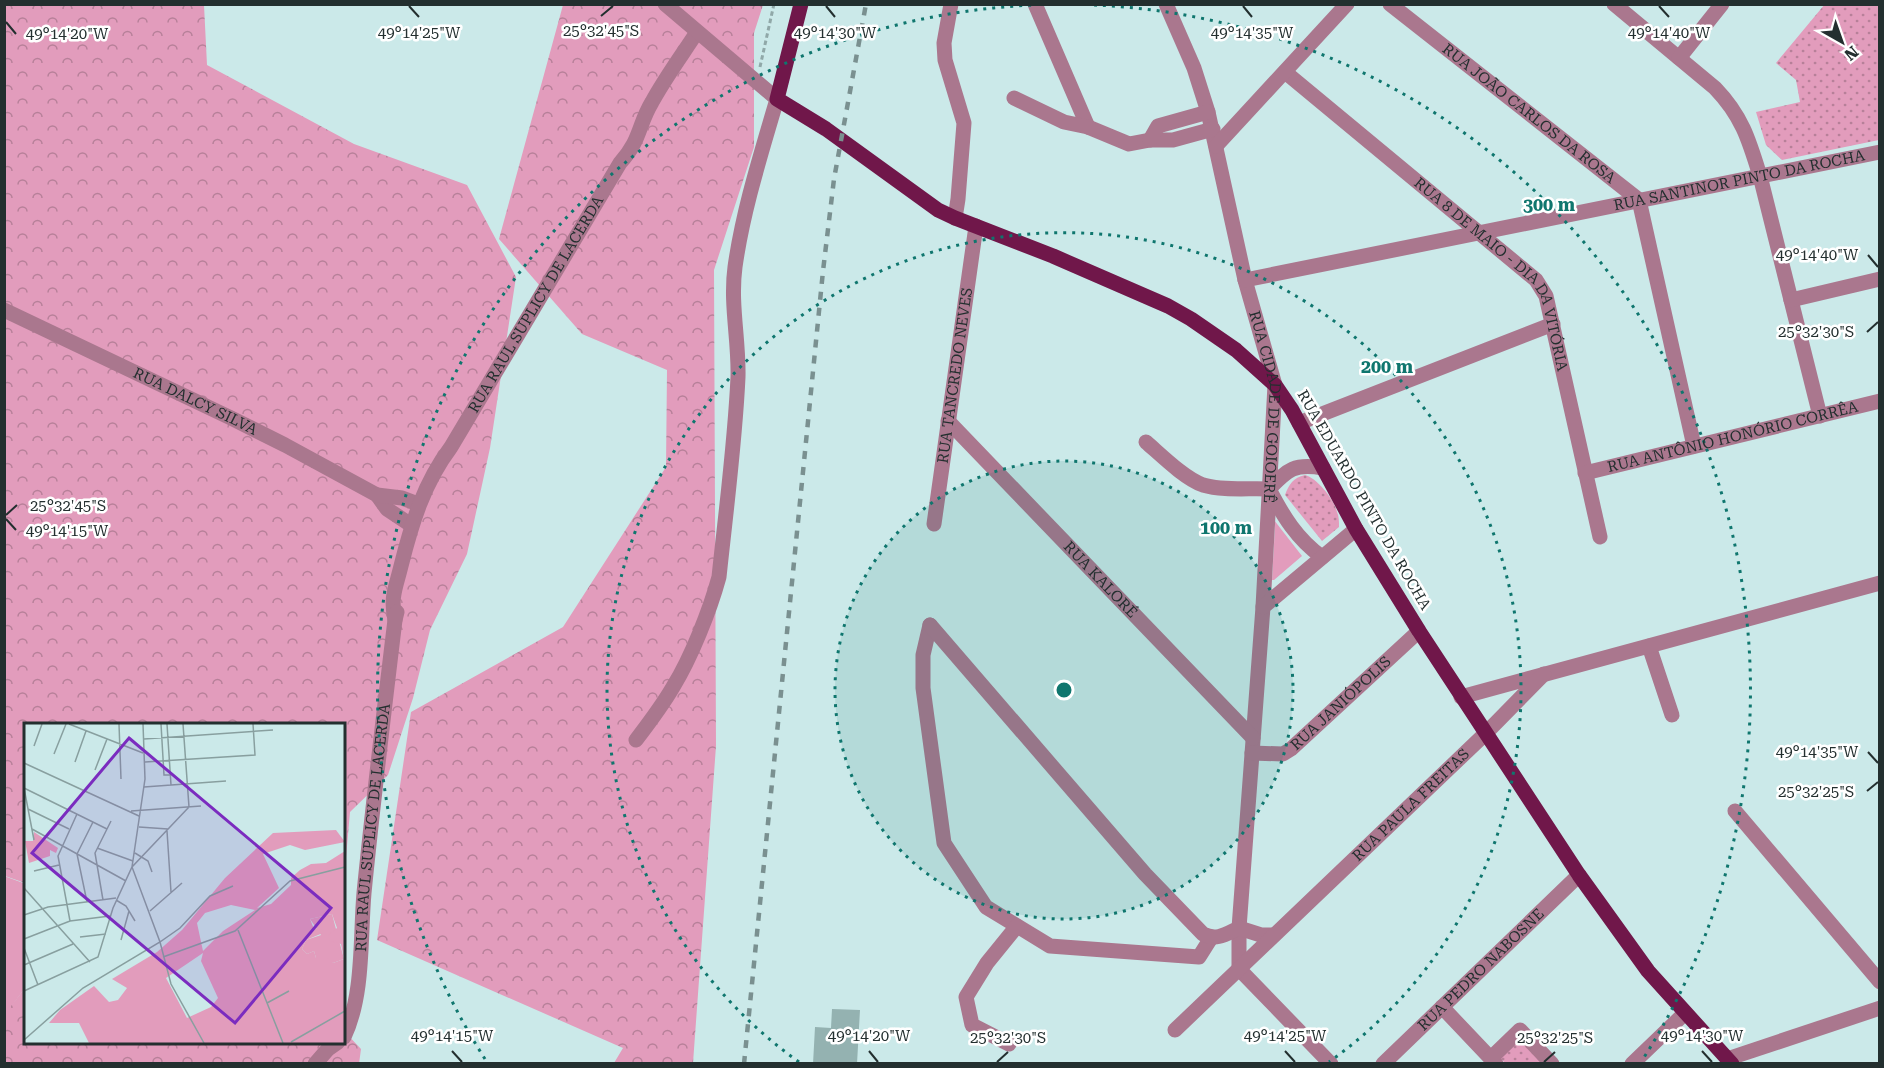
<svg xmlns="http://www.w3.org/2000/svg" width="1884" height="1068" font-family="'Roboto Serif',serif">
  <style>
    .grass { fill: #e29cbc }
    .forest { fill: url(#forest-crowns) }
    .park { fill: url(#park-dots) }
    .building { fill: #94b2b1 }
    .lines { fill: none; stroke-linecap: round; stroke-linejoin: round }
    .path { stroke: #90a8a8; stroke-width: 3; stroke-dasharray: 4.5 3; stroke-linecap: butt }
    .minor { stroke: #aa778e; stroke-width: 15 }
    .major { stroke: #70174a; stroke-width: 15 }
    .rail { stroke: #7a9090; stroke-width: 4.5; stroke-dasharray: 8 8; stroke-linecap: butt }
    .ticks { fill: none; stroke: #232f2f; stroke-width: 2 }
    .ring { fill: none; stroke: #0f766e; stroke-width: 3; stroke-dasharray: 3 6 }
    .labels { text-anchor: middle; stroke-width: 5; stroke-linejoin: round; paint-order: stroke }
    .street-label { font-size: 15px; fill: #232f2f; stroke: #fff }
    .inset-road { fill: none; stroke: #889f9f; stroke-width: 1.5 }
    .view { fill: #7b2cbf; fill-opacity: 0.15; stroke: #7b2cbf; stroke-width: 3 }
    .inset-edge { fill: none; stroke: #232f2f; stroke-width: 3 }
    .ticks-label { font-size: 15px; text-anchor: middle; fill: #232f2f; stroke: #fff; stroke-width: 5; stroke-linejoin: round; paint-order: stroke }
    .centre { fill: #0f766e; stroke: #fff; stroke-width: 3 }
    .ring-label { font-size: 18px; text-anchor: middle; font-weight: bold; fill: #0f766e; stroke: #fff; stroke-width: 5; stroke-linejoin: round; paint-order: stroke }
  </style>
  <defs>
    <pattern id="forest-crowns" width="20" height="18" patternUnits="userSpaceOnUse" patternTransform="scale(1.5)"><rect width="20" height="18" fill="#e29cbc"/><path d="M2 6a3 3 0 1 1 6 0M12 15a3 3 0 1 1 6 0" fill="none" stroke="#b78099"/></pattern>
    <pattern id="park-dots" width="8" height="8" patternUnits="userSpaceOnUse" patternTransform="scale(1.5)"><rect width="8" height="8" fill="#e29cbc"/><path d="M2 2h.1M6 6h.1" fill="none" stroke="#b78099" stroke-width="1.8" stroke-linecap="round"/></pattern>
  </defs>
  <rect width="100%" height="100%" fill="#cbe9e9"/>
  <g class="grass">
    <polygon points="1274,520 1302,556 1274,580 1272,580 1275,526 1272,521"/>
    <polygon points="4,876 26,884 25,988 5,1015"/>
  </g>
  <g class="forest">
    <polygon points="5,5 204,5 207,65 354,144 467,185 516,277 490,448 467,554 430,630 413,698 388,775 350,812 344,880 344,724 26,724 25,883 5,876"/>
    <polygon points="563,5 763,5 754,33 754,147 714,270 716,746 693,1063 614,1063 623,1048 377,940 411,712 563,627 666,467 667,370 582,334 499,239"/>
    <polygon points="25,988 26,1042 344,1042 344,1031 361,1049 359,1064 5,1063 4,1015"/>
  </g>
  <g class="park">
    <polygon points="1825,4 1879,5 1879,140 1782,160 1766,145 1756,112 1800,102 1796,80 1776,63"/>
    <path d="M1305,475C1317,478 1334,499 1337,512C1339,516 1339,522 1339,527L1322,541L1285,495C1289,484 1293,478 1305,475Z"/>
    <polygon points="1517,1038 1543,1063 1505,1063 1498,1056"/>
  </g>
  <polygon class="building" points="832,1009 860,1010 857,1064 813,1064 815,1027 831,1028"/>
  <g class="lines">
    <polyline class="path" points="760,67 774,4"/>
    <g class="minor">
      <polyline points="951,4 944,43 945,60 964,123 958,199 955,218"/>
      <polyline points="1035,4 1088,127"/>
      <path id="s1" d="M1166,4L1194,68L1208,112L1245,280L1275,385L1263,607L1239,928V969"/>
      <path id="s2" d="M1390,4L1639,200L1694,446"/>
      <path d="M1614,4L1715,88C1742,116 1749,140 1760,176L1820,416"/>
      <polyline points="1679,58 1722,4"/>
      <path id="s3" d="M1285,72L1536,280L1546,296L1600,537"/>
      <polyline points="1014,98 1064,122 1088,127 1129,144 1150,140 1173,140 1213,129"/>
      <polyline points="1150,140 1158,126 1208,112"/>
      <polyline points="1216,146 1347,4"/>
      <path id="s4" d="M1245,280L1880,152"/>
      <polyline points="1791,300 1880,279"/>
      <path id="s5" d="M4,310L231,418L285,445L377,495L387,509L411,525"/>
      <path id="s6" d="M948,421L1253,738"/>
      <polyline points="1299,423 1553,324"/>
      <path d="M1146,442C1161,455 1184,478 1203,485C1223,491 1248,488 1269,489C1288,469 1295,463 1323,468"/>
      <path id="s7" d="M1585,473L1880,401"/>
      <path d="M1269,489C1283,516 1297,539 1322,557"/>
      <polyline points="377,495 402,498 418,504"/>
      <path id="s8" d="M934,524L976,226"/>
      <polyline points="1263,607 1356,529"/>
      <path id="s9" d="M395,620C390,597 396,587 401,566C412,522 424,483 451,447L620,163C641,140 638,125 652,102C665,78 682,55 697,32"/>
      <polyline points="930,625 923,655 923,688 944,843 986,907 1050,946 1199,957 1211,938"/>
      <path d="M930,625L1145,874L1203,934C1217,941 1226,934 1239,928L1261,935H1274"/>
      <polyline points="1649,646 1672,715"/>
      <polyline points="1461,697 1880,583"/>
      <path d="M636,740C649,723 662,706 673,687C691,658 710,610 719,577C726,510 735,443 738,377C739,340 730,304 735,267C743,210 761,154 777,99L665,4"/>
      <path id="s10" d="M1252,753L1283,754L1291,749L1419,631"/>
      <polyline points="1735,811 1880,982"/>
      <polyline points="1239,969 1331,1064"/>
      <polyline points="1442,1007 1496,1064"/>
      <path id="s11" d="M1175,1030L1485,734L1544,674"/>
      <path id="s12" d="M344,1037C364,995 360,939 364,893C373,802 384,711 395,620L397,612"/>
      <polyline points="1009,1044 972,1025 966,997 987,963 1017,926"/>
      <polyline points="1491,1058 1520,1030 1552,1064"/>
      <polyline points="1727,1059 1880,1008"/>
      <polyline points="315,1064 328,1049 338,1042"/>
      <path id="s13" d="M1383,1064L1579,875"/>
      <polyline points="1632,1064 1685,1013"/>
    </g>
    <polyline class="major" points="801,4 777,99 826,129 938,210 955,218 1053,256 1168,306 1191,319 1236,350 1275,385 1292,410 1356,529 1419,631 1579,875 1648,971 1732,1064"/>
    <polyline class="rail" points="744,1064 823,271 834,179 866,4"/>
  </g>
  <path class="ticks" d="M409,6L419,17M826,6L835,17M1243,6L1252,17M1659,6L1669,17M601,16L613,6M6,22L16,34M1868,255L1878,267M1867,332L1878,322M6,515L17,505M6,519L16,530M1868,752L1878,763M1867,791L1878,782M452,1051L462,1062M869,1051L878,1062M1285,1051L1295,1062M1702,1051L1712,1062M997,1062L1008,1052M1544,1062L1555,1052"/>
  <circle cx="1064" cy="690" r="229" fill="#0f766e" fill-opacity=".12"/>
  <g class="ring">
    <circle cx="1064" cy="690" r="229"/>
    <path d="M799 1062A457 457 0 1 1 1329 1062"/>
    <path d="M485 1059A686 686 0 0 1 1034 5M1094 5A686 686 0 0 1 1643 1059"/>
  </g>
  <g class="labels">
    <g class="street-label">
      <text dy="5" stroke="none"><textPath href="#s2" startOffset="177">RUA JOÃO CARLOS DA ROSA</textPath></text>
      <text dy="5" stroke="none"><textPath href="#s4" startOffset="504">RUA SANTINOR PINTO DA ROCHA</textPath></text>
      <text dy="5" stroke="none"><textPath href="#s3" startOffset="296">RUA 8 DE MAIO - DIA DA VITÓRIA</textPath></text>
      <text dy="5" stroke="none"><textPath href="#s9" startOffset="351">RUA RAUL SUPLICY DE LACERDA</textPath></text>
      <text dy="5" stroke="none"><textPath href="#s8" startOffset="150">RUA TANCREDO NEVES</textPath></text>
      <text dy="5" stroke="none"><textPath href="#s5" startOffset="212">RUA DALCY SILVA</textPath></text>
      <text dy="5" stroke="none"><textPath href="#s1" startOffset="418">RUA CIDADE DE GOIOERÊ</textPath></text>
      <text dy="5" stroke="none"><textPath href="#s7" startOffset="152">RUA ANTÔNIO HONÓRIO CORRÊA</textPath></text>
      <text transform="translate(1364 500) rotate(60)" y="5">RUA EDUARDO PINTO DA ROCHA</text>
      <text dy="5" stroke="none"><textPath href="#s6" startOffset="220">RUA KALORÉ</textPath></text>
      <text dy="5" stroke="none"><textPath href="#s10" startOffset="108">RUA JANIÓPOLIS</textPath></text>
      <text dy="5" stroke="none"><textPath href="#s11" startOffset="326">RUA PAULA FREITAS</textPath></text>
      <text dy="5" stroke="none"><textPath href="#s12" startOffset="212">RUA RAUL SUPLICY DE LACERDA</textPath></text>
      <text dy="5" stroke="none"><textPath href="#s13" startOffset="136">RUA PEDRO NABOSNE</textPath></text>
    </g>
  </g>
  <g transform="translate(24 723)">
    <rect width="321" height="321" fill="#cbe9e9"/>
    <path d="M308,191L320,236L309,240L292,235L290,228L283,231L278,226L282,217L297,212L286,196Z" fill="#e29cbc"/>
    <path d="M312,107L321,119L281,127L266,122L239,131L255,165L233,185L247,181L267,162V155L276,147L287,141L302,140L321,128V320H65L55,300H25L36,287L70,263L85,279L94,277L103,265L88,256L133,229L158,207L201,155L249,110ZM207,182L231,187L199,208L179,228L173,200L181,190ZM308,191L313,205L304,212L306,218L317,221L320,236L309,240L303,235H292L290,228L283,231L278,226L282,217L299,210L297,204L290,206L286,196ZM179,230L177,238L194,275L187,284L163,295L142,255Z" fill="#e29cbc" fill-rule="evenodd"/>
    <path d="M10,109L34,125L32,130L26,127V133L5,140L1,118H9Z" fill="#e29cbc"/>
    <path class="inset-road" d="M45,1L119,30M95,1L97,56M137,1L140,52H146M143,1L147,62M159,1L165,84M120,16L249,7M10,23L18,1M30,31L42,1M51,39L62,8M121,39L231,32L229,1M0,40L115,93M71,47L83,16M120,64L202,58M0,65L83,106M0,65L10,117M4,86L45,106M107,88L177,83M115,104L144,106M8,106L102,158M143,108L147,169M73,125L109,138M111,130L124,138L128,149M10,148L35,142M0,165L66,239M79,177L71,130L87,98M92,177L102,183L111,198M63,179L53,131L69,99M126,188L158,160M0,192L24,184L92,175M46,198L34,133L53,91M214,207L259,320M56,214L82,211M0,216L46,198L86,193M97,217L105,188M0,225L14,262M139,234L211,208L266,158L321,144M0,242L49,221M0,268L74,234L89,185L108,144L165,84M243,280L265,268M0,317L59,265L136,219L108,144L121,56L119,1M267,319L321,288M180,320L147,261L136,219L156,205L186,173L209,163"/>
    <path class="view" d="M105,15L307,185L211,300L8,130Z"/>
    <rect width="321" height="321" class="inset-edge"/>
  </g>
  <g class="ticks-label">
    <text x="601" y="36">25°32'45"S</text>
    <text x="419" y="38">49°14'25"W</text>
    <text x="835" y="38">49°14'30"W</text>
    <text x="1252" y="38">49°14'35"W</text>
    <text x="1669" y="38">49°14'40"W</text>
    <text x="67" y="39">49°14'20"W</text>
    <text x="1817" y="260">49°14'40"W</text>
    <text x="1816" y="337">25°32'30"S</text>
    <text x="68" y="511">25°32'45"S</text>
    <text x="67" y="536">49°14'15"W</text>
    <text x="1817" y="757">49°14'35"W</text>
    <text x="1816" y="797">25°32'25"S</text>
    <text x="452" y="1041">49°14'15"W</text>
    <text x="869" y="1041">49°14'20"W</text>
    <text x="1285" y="1041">49°14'25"W</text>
    <text x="1702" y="1041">49°14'30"W</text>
    <text x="1008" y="1043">25°32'30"S</text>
    <text x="1555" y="1043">25°32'25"S</text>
  </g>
  <circle cx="1064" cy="690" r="9" class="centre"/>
  <g class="ring-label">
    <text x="1549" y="211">300 m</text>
    <text x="1387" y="373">200 m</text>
    <text x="1226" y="534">100 m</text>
  </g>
  <rect width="1884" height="1068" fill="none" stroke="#232f2f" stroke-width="12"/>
  <g transform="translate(1842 42) rotate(140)" stroke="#ffffff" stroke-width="4.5" paint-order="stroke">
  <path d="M0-4.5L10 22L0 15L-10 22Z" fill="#232f2f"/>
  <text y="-9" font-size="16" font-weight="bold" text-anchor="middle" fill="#232f2f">N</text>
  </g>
</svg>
